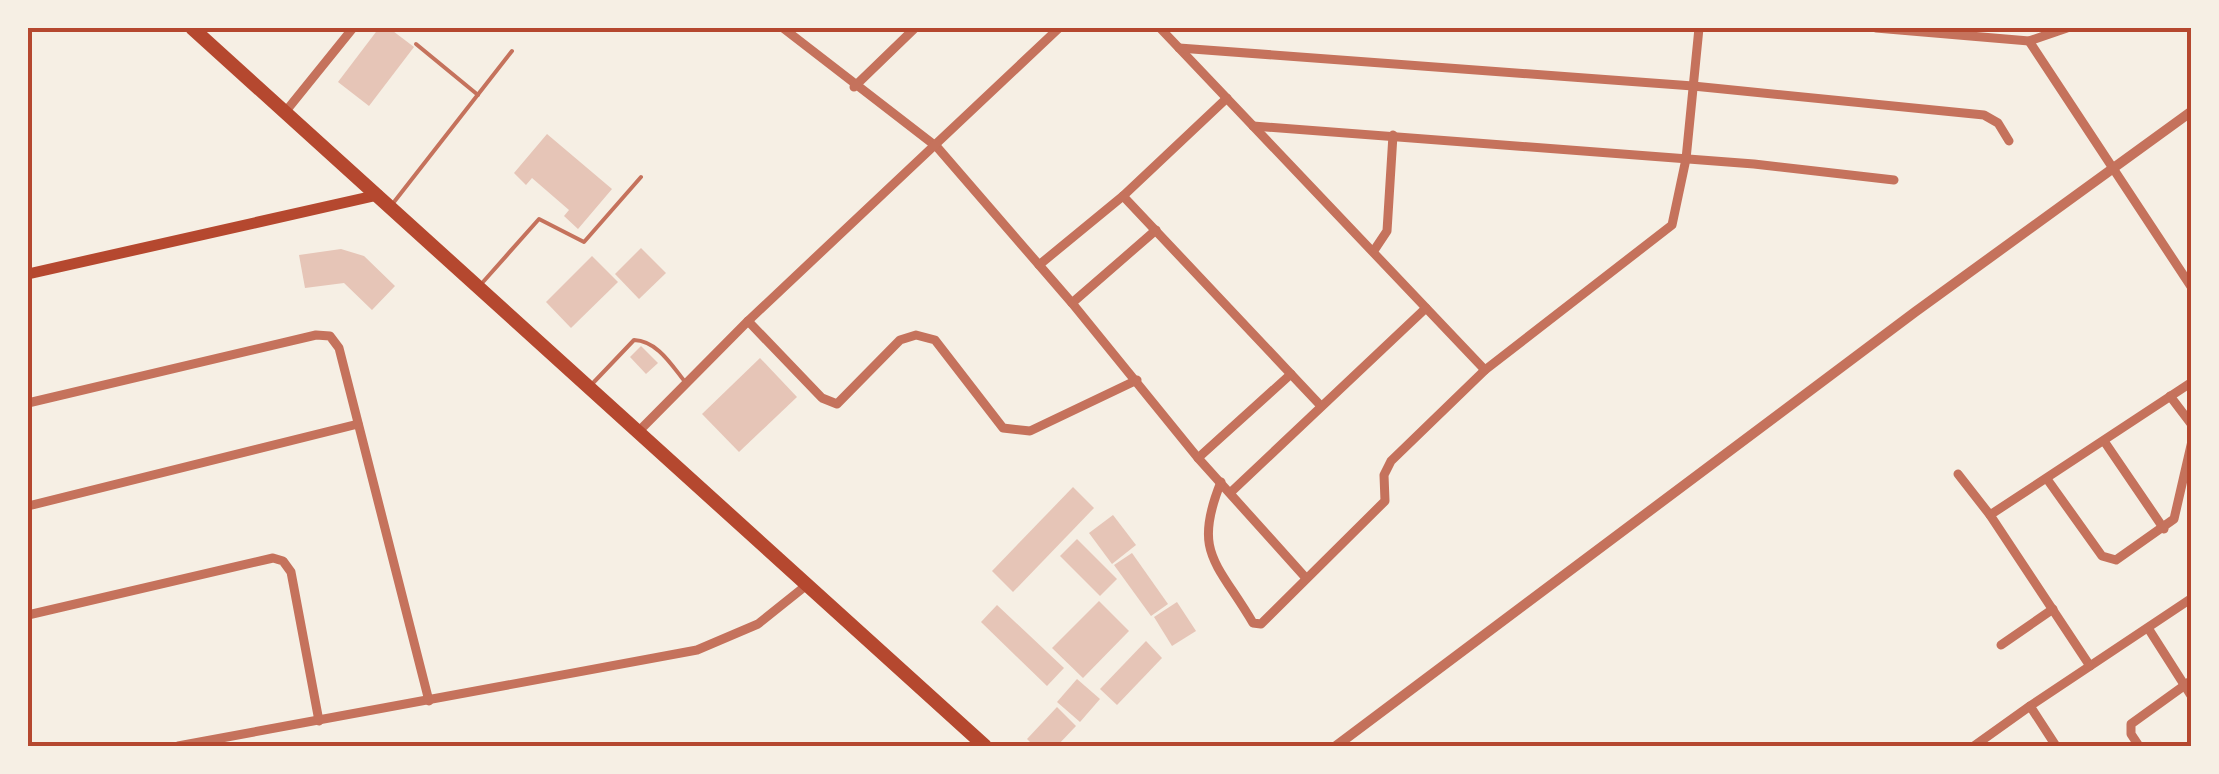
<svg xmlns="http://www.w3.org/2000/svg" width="2219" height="774" font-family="'Golos Text',sans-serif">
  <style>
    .building { fill: #e6c5b7 }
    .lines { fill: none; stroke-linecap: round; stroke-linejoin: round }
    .service { stroke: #c5725c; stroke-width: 4 }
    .minor { stroke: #c5725c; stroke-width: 9 }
    .tertiary { stroke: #c5725c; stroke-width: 10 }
    .secondary { stroke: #b5482f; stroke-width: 11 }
    .trunk { stroke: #b5482f; stroke-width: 14 }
    .neatline { fill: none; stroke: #b5482f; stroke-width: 4 }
  </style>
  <rect width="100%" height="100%" fill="#f6efe4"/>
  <g class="building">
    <polygon points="379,28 389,28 414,47 369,106 338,82"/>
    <polygon points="547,134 612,189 578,229 564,216 569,210 532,178 526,185 514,173"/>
    <polygon points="641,248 666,273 639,299 615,274"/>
    <polygon points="341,249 364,256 395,286 372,310 344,283 305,288 299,255"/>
    <polygon points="592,256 618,282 571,328 546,302"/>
    <polygon points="641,346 658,363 646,374 630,357"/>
    <polygon points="760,358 797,397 739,452 702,414"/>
    <polygon points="1073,487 1094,508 1013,592 992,571"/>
    <polygon points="1113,515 1136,545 1112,564 1089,533"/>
    <polygon points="1077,539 1117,579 1100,596 1060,556"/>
    <polygon points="1132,553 1168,604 1151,616 1114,565"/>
    <polygon points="1099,601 1129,631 1083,678 1052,648"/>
    <polygon points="1177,602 1196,631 1172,646 1154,617"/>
    <polygon points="997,605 1064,668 1047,686 981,622"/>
    <polygon points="1146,641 1162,658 1117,705 1100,689"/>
    <polygon points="1077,679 1100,699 1080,722 1057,702"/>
    <polygon points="1057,707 1076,726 1057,746 1034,746 1027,739"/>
  </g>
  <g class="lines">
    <g class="service">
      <polyline points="416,44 478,95"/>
      <polyline points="394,202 512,51"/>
      <polyline points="483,282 539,219 584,242 641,177"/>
      <path d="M593,383L634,340C658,341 672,366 686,383"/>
    </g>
    <g class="minor">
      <polyline points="783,28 937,147 1072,303 1198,458 1305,577"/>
      <polyline points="1160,28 1485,370"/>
      <polyline points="1876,28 2029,41 2067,28"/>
      <polyline points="2029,41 2192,288"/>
      <polyline points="1179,48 1693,86 1984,115 1998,123 2009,141"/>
      <polyline points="854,87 915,28"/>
      <polyline points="286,111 353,28"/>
      <polyline points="1253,126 1754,164 1894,180"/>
      <polyline points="1123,196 1321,406"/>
      <polyline points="1375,249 1387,231 1393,135"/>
      <polyline points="1039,265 1123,196 1227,98"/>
      <polyline points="1072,303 1156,230"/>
      <polyline points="748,321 822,398 837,404 900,340 916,335 935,340 1003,428 1030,431 1137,380"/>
      <polyline points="2170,396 2192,425"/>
      <polyline points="28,403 316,335 330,336 339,348 429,701"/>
      <polyline points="639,431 748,321 1059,28"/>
      <polyline points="2104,441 2164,529"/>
      <polyline points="1198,458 1291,374"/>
      <polyline points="1958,474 1990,515"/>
      <polyline points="2047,479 2102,556 2116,560 2174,519 2192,441"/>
      <path d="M1221,482C1192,553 1217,562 1253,623L1261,624L1385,501L1384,475L1391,461L1485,370L1672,225L1686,159L1699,28"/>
      <polyline points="1230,493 1426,308"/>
      <polyline points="28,506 358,424"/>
      <polyline points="28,615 273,558 283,561 291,572 319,721"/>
      <polyline points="2148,628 2192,697"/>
      <polyline points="2001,645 2053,609"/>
      <polyline points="2090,666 1990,515 2192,382"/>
      <polyline points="178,746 697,650 758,624 808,584"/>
      <polyline points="1974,746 2030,706"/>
      <polyline points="2056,746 2030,706 2192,598"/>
      <polyline points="2139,746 2131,734 2131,724 2192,680"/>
    </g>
    <polyline class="tertiary" points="1336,746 1915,312 2192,111"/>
    <polyline class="secondary" points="28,274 378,195"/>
    <polyline class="trunk" points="192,28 985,746"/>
  </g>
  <rect width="2219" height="774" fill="none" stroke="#f6efe4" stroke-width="60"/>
  <rect x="30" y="30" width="2159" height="714" class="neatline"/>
</svg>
